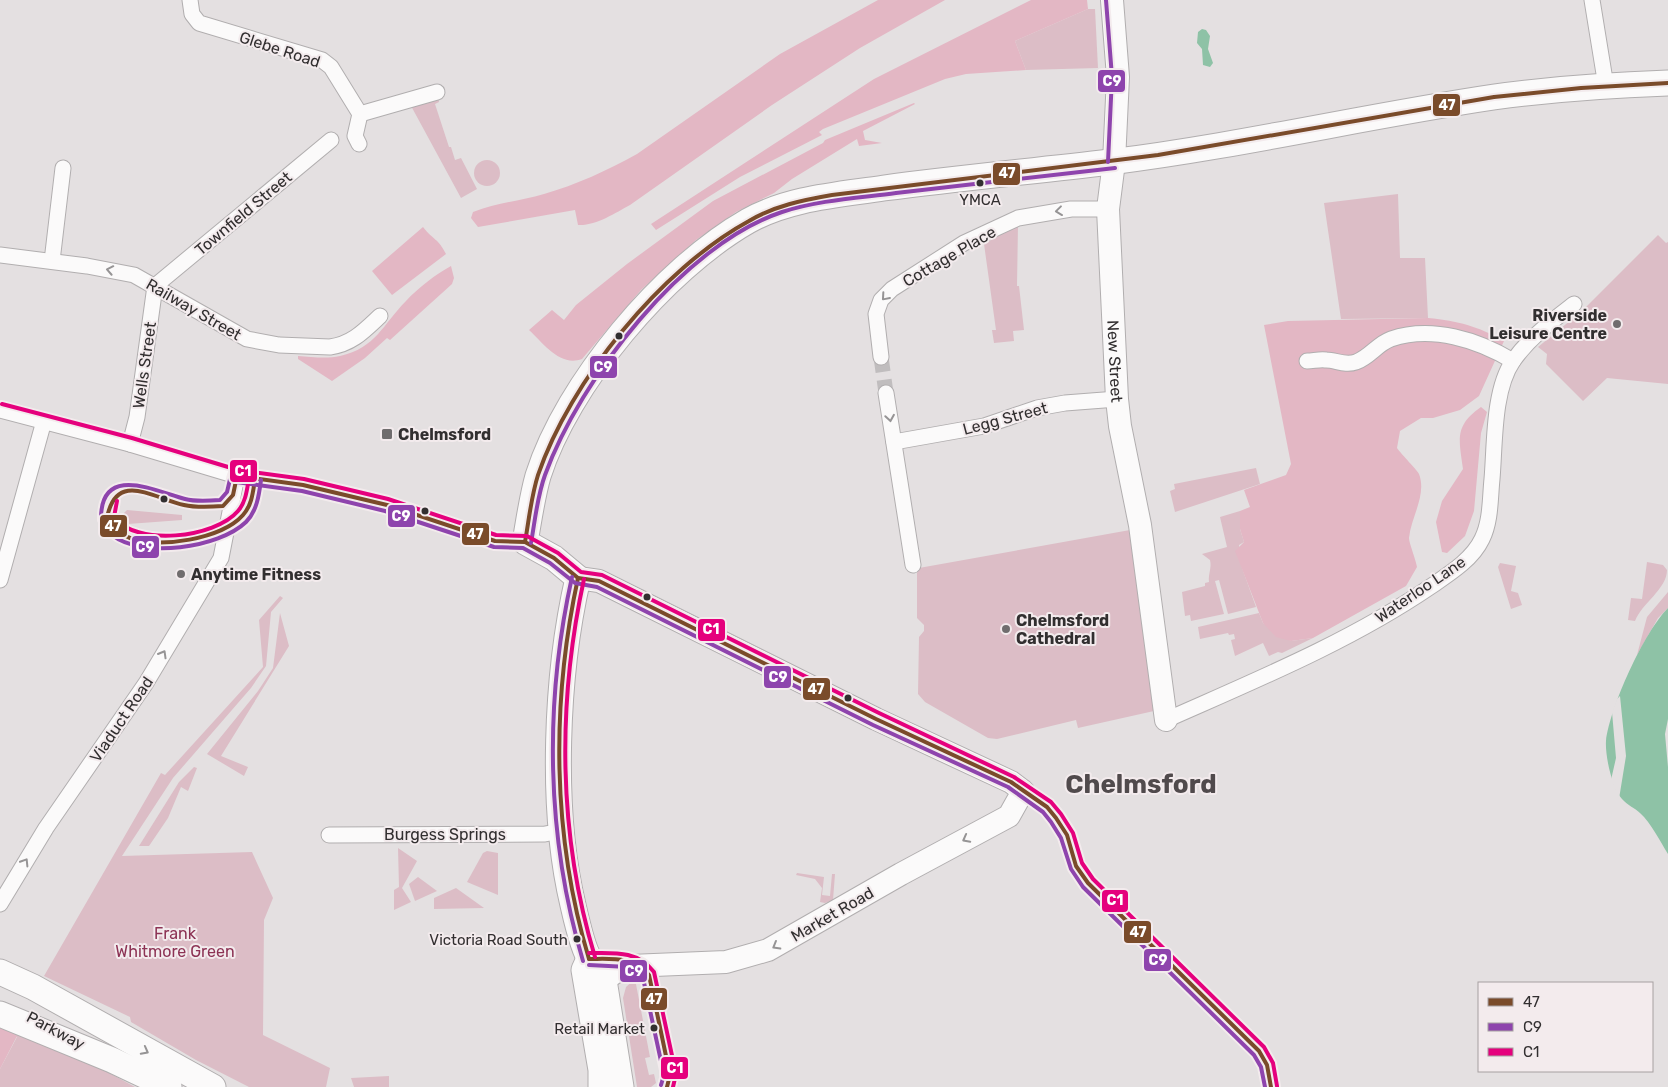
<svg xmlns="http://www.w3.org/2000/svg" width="1668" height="1087" font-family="Rubik,sans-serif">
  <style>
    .green { fill: #dcbdc6 }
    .forest { fill: #e3b7c4 }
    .water { fill: #8ec2a6 }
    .pier { fill: #e4e0e1 }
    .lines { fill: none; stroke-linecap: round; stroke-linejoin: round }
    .street-tunnel { stroke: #c0bdbe; stroke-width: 15; stroke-dasharray: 15 8; stroke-linecap: butt }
    .street-casing { stroke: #b1aeaf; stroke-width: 17 }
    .secondary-casing { stroke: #b1aeaf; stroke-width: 24 }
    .primary-casing { stroke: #b1aeaf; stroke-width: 27 }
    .street { stroke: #fbfafa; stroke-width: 15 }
    .secondary { stroke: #fbfafa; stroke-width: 22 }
    .primary { stroke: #fbfafa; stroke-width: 25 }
    .bus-1-casing { stroke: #f3ebed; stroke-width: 8 }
    .bus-2-casing { stroke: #f3ebed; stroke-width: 8 }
    .bus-3-casing { stroke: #f3ebed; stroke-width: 8 }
    .bus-1 { stroke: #7a4b2a; stroke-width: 4 }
    .bus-2 { stroke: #8e44ad; stroke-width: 4 }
    .bus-3 { stroke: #e5007d; stroke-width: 4 }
    .oneway { stroke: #969495 }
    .bus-dot { fill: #322f30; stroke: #f3ebed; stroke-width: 2 }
    .poi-dot { fill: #706d6e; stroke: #f3ebed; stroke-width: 2 }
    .labels { text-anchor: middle; stroke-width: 4; stroke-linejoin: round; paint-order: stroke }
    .bus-label { font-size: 15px; fill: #322f30; stroke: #f3ebed; text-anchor: end }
    .street-label { font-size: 16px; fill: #322f30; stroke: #f3ebed }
    .poi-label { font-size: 16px; font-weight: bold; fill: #322f30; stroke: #f3ebed; text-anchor: start }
    .park-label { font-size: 16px; fill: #8c3254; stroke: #f3ebed }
    .town-label { font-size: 26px; font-weight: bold; fill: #504a4c; stroke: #f3ebed }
    .line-badge { stroke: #f3ebed; stroke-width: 2 }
    .badge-label { font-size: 14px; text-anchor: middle; font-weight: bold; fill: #fff }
  </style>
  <rect width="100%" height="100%" fill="#e4e0e1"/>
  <g class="green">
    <polygon points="1088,9 1095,9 1098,68 1026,70 1015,41"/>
    <polygon points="438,96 439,102 435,104 449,147 451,147 455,160 461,158 477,189 461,198 410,104"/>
    <circle cx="487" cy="173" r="13"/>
    <polygon points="1398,194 1400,258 1425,258 1428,318 1341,319 1324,203"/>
    <polygon points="1018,225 1017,286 1019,286 1024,330 1013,331 1014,341 994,343 992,330 996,330 984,244"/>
    <polygon points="1658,235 1666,243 1668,242 1668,384 1607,378 1583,401 1546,364 1547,354 1538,347 1582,311"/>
    <polygon points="1256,468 1260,484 1175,512 1170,491 1175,489 1174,484"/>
    <polygon points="127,510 182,515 182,520 128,524 122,522 120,517"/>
    <path d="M1240,511V529L1244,542L1239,545L1242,568L1256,607L1228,614L1219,580L1215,581L1224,614L1191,621L1190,615L1185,616L1182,592L1205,586V583L1209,582C1208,574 1212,568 1210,560L1202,554L1227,547L1220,517Z"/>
    <polygon points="1130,530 1154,711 1078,728 1076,720 997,739 988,738 925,702 918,694 919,637 924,631 924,625 917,618 917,573 919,568"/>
    <path d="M1647,562L1663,565L1667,570C1667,589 1642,603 1635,621L1628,620L1631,598L1642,599Z"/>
    <polygon points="1500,563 1516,566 1511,591 1518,593 1522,605 1511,609 1498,567"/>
    <polygon points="1668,592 1668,608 1658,618 1637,655 1647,617"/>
    <polygon points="280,596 283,598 271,612 266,666 251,688 173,778 122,856 252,852 273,898 264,920 263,1035 330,1068 326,1087 249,1087 196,1060 131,1022 130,1017 44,976 161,773 165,775 263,667 259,620"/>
    <polygon points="280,613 289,646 221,756 248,767 244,776 207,754 258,691 273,668"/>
    <polygon points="1259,613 1263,623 1291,641 1313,638 1282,653 1278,652 1269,656 1263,643 1235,656 1231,640 1235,639 1234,634 1229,635 1228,633 1200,639 1198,627"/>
    <polygon points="194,767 197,768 188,791 181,787 168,818 149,846 139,846 179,782"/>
    <polygon points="398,848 417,861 402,888 411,902 394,910 394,890 399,887"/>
    <polygon points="487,851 498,853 498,895 467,882 483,853"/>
    <polygon points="797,873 824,877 822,895 830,896 832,874 835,874 833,900 825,903 820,902 822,888 815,879 796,875"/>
    <polygon points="418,877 437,891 415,901 409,884"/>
    <polygon points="456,888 484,908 434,909 434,898"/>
    <polygon points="635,979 650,1057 645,1058 649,1075 654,1074 656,1083 651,1087 637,1087 623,998 626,987"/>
    <polygon points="0,1026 98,1067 135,1087 0,1087 0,1069 17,1037"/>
    <polygon points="389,1076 389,1087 354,1087 351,1078"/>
  </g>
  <g class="forest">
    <path d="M878,0H945L860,48L772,105L630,205C615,213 596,226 578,225L575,210L478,227L471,218L473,212C496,203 520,201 544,194C576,185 608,170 637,154L780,54Z"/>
    <polygon points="1031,0 1087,0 1088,9 1015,41 1026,70 966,74 945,79 823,129 819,132 822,135 740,177 656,230 651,224 874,79"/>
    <path d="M914,103L915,104L863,131L865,140L882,143L859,146L857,139L792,179L774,193L736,212L696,240L641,290L582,359C560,367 544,344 529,330L552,310L564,320L576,305L627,264L713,201L823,143L825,140Z"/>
    <path d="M423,227C433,240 438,238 446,254L392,295L372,271Z"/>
    <path d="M451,266L454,278L452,284L390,340L387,338L365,358L332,381L298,359V356C312,357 327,359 340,356C376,348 383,324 406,301C419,287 435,275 451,266Z"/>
    <path d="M1428,318C1459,321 1477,326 1504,341L1479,396L1460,410L1433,418H1421L1400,431L1397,448C1401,454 1418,471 1419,474C1427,495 1411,517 1409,538C1409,543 1416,560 1417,567L1406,586L1313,638L1291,641L1276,637L1263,623L1235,551L1244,542L1240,529V511L1250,507L1244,490L1286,475L1291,464L1264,325L1288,321Z"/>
    <path d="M1481,407L1487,412L1481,433L1474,511L1465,536L1447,553L1442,552L1436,522L1442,501L1463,469C1459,439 1454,426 1481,407Z"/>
    <polygon points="0,1026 17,1036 0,1069"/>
  </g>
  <g class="water">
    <polygon points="1202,29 1206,30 1210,36 1208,49 1213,63 1210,67 1203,65 1202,49 1197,43 1198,32"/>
    <path d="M1668,608V719L1665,734L1668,767V854C1660,841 1651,823 1640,813C1635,808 1627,805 1622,799C1612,788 1605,756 1606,741C1610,707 1644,632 1668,608Z"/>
  </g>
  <polygon class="pier" points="1620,696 1626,756 1619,799 1611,780 1616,758 1612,712 1617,699"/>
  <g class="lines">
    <g class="street-tunnel">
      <polyline points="881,357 886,393"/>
      <polyline points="308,486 354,498"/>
    </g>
    <defs>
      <g id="street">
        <polyline points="190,0 192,14 199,23 322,60 331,67 360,114 355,136 359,144"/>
        <polyline points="1592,0 1606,86"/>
        <polyline points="360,114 437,92"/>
        <path d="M0,255L87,266L134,275L247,339L279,345L330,347C352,344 364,331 380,316"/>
        <polyline points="52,261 63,168"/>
        <polyline points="155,286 331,140"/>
        <polyline points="881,357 876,314 881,300 892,289 964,243 1018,218 1071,209 1108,209"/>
        <path d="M1307,361C1313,361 1320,359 1326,360C1336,360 1345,366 1356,362C1370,357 1377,344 1391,339C1432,325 1478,340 1513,361"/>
        <polyline points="886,393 913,565"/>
        <polyline points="0,410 130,444 237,476 308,486"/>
        <polyline points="894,442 984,426 1037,408 1065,403 1117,399"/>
        <polyline points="130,444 137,417 155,286"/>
        <polyline points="354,498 387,505 495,541 525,542"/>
        <path d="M226,528C246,516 251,502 255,479"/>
        <polyline points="0,580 44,421"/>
        <path d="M1166,720C1256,680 1349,642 1430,587C1449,574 1472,560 1482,539C1491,521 1490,498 1492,479C1495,444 1493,390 1513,361C1529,338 1552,321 1574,304"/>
        <path d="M1023,791C1040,803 1058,814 1066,834C1074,852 1076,868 1088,883L1259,1051L1267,1065L1271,1087"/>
        <polyline points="329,835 545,834 561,831"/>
        <polyline points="0,904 46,828 146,683 221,558 237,476"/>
      </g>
      <g id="secondary">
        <path id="s1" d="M1112,0L1118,77L1114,162L1108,209L1117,399L1120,426L1140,525L1166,720"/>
        <polyline points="578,578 599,581 876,719 1011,782 1023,791 1009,816 901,874 768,950 726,962 630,966 620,969 604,980"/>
      </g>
      <g id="primary">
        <polyline points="589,959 584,970 601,1070 601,1087"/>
        <polyline points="0,972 33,987 213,1087"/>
        <polyline points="0,1014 112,1060 169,1087"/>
        <path d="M621,1087L604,980C600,967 598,969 590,959C583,950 576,918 573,905C550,809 556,674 578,578L554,558L525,542C529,520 532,497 538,476C567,384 664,269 748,221C789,198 838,195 884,188C959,178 1035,171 1110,162C1239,146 1366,116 1494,97C1552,89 1610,85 1668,83"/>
      </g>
    </defs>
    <use href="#street" class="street-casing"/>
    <use href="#secondary" class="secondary-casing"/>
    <use href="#primary" class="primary-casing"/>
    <use href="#street" class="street"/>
    <use href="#secondary" class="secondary"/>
    <use href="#primary" class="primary"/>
    <defs>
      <g id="bus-1">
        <polyline points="237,476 303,485 387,505 495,541 525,542 554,558 578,578 599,581 876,719 1011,782 1047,807 1056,818 1067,835 1076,866 1088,883 1259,1051 1267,1065 1271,1087"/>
        <path d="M237,476L233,495L223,506C210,507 197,508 184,505C153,498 116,470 107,518C113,527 119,534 130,538C159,549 222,539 243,515C252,505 253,492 255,479"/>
        <path d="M525,542C529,520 531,497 538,475C570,381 661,269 749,221C774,206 803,200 832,195L1158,155L1494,97L1581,88L1668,83"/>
        <path d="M578,578C551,703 552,836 589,959"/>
        <path d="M589,959C612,959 633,956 649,975L670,1075L667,1087"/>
      </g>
      <g id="bus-2">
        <polyline points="1106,0 1112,77 1108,162"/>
        <path d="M231,475L227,492L220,500C208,501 196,502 185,499C155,491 100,463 101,520C104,525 108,532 112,535C142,559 219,548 246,522C257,511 259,495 261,480"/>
        <polyline points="236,482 302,491 385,511 494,547 523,548 550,563 575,583 597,587 873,725 1008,787 1043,812 1051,822 1061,838 1071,869 1083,887 1254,1055 1261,1067 1265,1087"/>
        <path d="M531,543C535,521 537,497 545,475C580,379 683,245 782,212C819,200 858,198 896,193C969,184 1042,176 1115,168"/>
        <path d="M572,577C544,703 546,837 583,961"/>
        <polyline points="589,965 628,967 643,978 664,1075 661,1085"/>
      </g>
      <g id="bus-3">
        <polyline points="2,404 132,438 238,470 304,479 388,499 496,535 527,536 558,553 581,572 602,575 879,713 1014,777 1051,802 1061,814 1073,833 1082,863 1093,879 1264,1047 1273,1063 1277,1086"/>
        <path d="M117,501L114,517C136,547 215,538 238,511C246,502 247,489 249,478"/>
        <path d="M584,579C557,704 558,835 595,957"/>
        <path d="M589,953C614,953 637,950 654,972L676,1074L673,1087"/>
      </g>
    </defs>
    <use href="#bus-1" class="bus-1-casing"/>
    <use href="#bus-2" class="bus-2-casing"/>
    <use href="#bus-3" class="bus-3-casing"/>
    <use href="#bus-1" class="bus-1"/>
    <use href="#bus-2" class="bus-2"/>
    <use href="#bus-3" class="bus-3"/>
  </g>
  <defs><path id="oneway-chevron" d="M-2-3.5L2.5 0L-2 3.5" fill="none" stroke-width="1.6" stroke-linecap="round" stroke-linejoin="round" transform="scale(1.25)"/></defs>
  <g class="oneway">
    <use href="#oneway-chevron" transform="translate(1059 211) rotate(173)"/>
    <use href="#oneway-chevron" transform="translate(110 270) rotate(-169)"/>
    <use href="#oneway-chevron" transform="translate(885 297) rotate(131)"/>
    <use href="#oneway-chevron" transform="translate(890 418) rotate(81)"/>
    <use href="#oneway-chevron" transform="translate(163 654) rotate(-60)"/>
    <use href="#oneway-chevron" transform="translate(966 839) rotate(152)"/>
    <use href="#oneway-chevron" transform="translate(25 862) rotate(-58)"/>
    <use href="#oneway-chevron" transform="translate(776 946) rotate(150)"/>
    <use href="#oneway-chevron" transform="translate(145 1051) rotate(28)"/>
  </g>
  <g class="bus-dot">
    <circle cx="980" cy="183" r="4.5"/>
    <circle cx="619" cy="336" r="4.5"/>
    <circle cx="164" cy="499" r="4.5"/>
    <circle cx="425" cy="511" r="4.5"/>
    <circle cx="647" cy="597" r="4.5"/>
    <circle cx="848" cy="698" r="4.5"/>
    <circle cx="577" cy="939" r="4.5"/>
    <circle cx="654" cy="1028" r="4.5"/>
  </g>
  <g class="poi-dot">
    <circle cx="1617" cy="324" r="5"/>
    <rect x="381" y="428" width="12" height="12" rx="2.5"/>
    <circle cx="181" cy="574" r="5"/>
    <circle cx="1006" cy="629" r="5"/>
  </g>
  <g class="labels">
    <g class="bus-label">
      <text x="980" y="205" text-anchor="middle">YMCA</text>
      <text x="568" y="945">Victoria Road South</text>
      <text x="645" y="1034">Retail Market</text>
    </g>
    <g class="street-label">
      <text transform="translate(280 49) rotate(18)" y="6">Glebe Road</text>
      <text transform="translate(243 213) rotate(-40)" y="6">Townfield Street</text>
      <text transform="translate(949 256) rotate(-30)" y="6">Cottage Place</text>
      <text transform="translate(194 309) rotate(30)" y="6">Railway Street</text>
      <text dy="6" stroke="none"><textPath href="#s1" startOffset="362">New Street</textPath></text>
      <text transform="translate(144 365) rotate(-82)" y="6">Wells Street</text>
      <text transform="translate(1005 418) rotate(-15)" y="6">Legg Street</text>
      <text transform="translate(1420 589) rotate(-34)" y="6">Waterloo Lane</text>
      <text transform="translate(121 719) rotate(-56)" y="6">Viaduct Road</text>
      <text x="445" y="840">Burgess Springs</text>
      <text transform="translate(832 914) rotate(-30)" y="6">Market Road</text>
      <text transform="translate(56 1030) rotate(28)" y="6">Parkway</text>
    </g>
    <g class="poi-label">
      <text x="1607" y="321" text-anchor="end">Riverside<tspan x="1607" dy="18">Leisure Centre</tspan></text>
      <text x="398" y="440">Chelmsford</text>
      <text x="191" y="580">Anytime Fitness</text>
      <text x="1016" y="626">Chelmsford<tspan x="1016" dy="18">Cathedral</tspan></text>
    </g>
    <g class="park-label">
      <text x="175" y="939">Frank<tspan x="175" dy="18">Whitmore Green</tspan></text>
    </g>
    <g class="town-label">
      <text x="1141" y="793">Chelmsford</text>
    </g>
  </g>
  <g class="line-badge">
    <rect x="1097" y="69" width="29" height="24" rx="5" fill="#8e44ad"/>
    <rect x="1432" y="93" width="29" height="24" rx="5" fill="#7a4b2a"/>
    <rect x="992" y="162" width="29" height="24" rx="5" fill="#7a4b2a"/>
    <rect x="589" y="355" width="29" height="24" rx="5" fill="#8e44ad"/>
    <rect x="229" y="459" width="29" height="24" rx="5" fill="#e5007d"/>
    <rect x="387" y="504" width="29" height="24" rx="5" fill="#8e44ad"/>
    <rect x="99" y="514" width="29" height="24" rx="5" fill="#7a4b2a"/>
    <rect x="461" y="522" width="29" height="24" rx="5" fill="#7a4b2a"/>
    <rect x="131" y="535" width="29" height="24" rx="5" fill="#8e44ad"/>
    <rect x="697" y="618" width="29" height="24" rx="5" fill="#e5007d"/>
    <rect x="763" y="665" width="29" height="24" rx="5" fill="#8e44ad"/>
    <rect x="802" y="677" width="29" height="24" rx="5" fill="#7a4b2a"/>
    <rect x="1101" y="889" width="28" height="24" rx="5" fill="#e5007d"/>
    <rect x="1123" y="920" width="29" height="24" rx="5" fill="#7a4b2a"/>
    <rect x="1143" y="948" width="29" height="24" rx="5" fill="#8e44ad"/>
    <rect x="619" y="959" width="29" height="24" rx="5" fill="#8e44ad"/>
    <rect x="640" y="987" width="28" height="24" rx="5" fill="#7a4b2a"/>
    <rect x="660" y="1056" width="29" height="24" rx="5" fill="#e5007d"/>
  </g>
  <g class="badge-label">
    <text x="1112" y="86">C9</text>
    <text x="1447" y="110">47</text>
    <text x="1007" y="178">47</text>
    <text x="603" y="372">C9</text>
    <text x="243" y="476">C1</text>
    <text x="401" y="521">C9</text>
    <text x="113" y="531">47</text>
    <text x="475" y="539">47</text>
    <text x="145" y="552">C9</text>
    <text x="711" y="634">C1</text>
    <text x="778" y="682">C9</text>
    <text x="816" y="694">47</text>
    <text x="1115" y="905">C1</text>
    <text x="1138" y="937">47</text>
    <text x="1158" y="965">C9</text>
    <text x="634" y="976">C9</text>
    <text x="654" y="1004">47</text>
    <text x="675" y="1073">C1</text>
  </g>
  <rect x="1478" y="982" width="175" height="90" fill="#f3ebed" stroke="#a6a0a1"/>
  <rect x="1488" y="998" width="25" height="8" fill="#7a4b2a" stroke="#a6a0a1"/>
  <text x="1523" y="1007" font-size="15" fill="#322f30">47</text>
  <rect x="1488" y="1023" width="25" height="8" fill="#8e44ad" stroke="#a6a0a1"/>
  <text x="1523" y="1032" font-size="15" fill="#322f30">C9</text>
  <rect x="1488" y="1048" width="25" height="8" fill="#e5007d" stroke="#a6a0a1"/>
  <text x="1523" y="1057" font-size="15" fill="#322f30">C1</text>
</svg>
